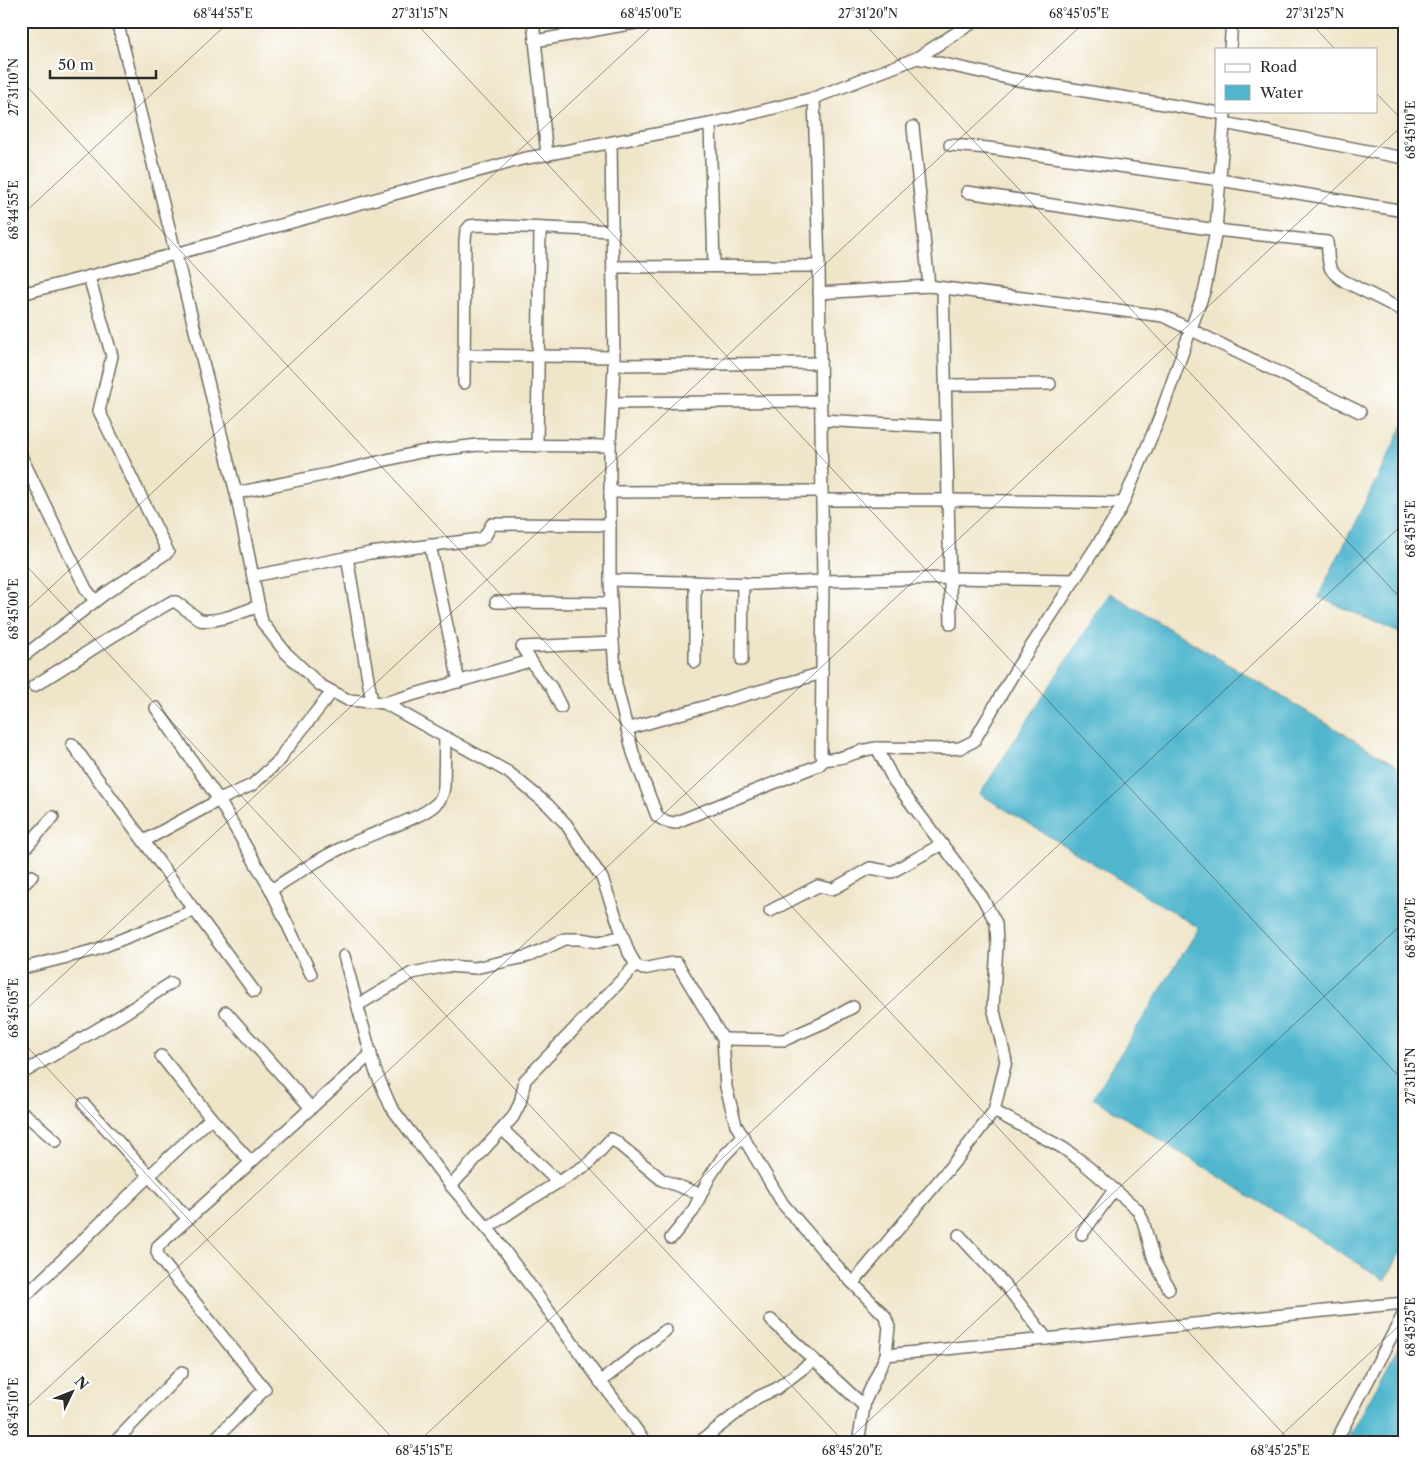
<svg xmlns="http://www.w3.org/2000/svg" width="1425" height="1464" font-family="'Libre Caslon Text',serif">
  <style>
    .water { fill: #4fb6cd; stroke: #3d707c }
    .lines { fill: none; stroke-linecap: round; stroke-linejoin: round }
    .minor-casing { stroke: #706c62; stroke-width: 14 }
    .minor { stroke: #fff; stroke-width: 11 }
    .ticks { fill: none; stroke: #2b2b2b; stroke-width: 1; stroke-opacity: 0.45 }
    .neatline { fill: none; stroke: #2b2b2b; stroke-width: 2 }
    .ticks-label { font-size: 12px; text-anchor: middle; fill: #2b2b2b }
  </style>
  <rect width="100%" height="100%" fill="#fff"/>
  <filter id="ink" filterUnits="userSpaceOnUse"><feTurbulence type="fractalNoise" baseFrequency=".02" numOctaves="2"/><feDisplacementMap in="SourceGraphic" scale="10" xChannelSelector="R" yChannelSelector="G"/><feConvolveMatrix kernelMatrix="1 2 1 2 8 2 1 2 1" color-interpolation-filters="sRGB"/></filter>
  <filter id="wash" filterUnits="userSpaceOnUse"><feTurbulence type="fractalNoise" baseFrequency=".0096" numOctaves="4" result="noise"/><feDisplacementMap in="SourceGraphic" scale="20" xChannelSelector="R" yChannelSelector="G"/><feGaussianBlur stdDeviation="1.12" result="paint"/><feColorMatrix in="noise" values="0 0 0 0 0 0 0 0 0 0 0 0 0 0 0 0 0 1.4 0 .05"/><feComposite in="paint" operator="in"/></filter>
  <g filter="url(#wash)">
    <rect width="100%" height="100%" fill="#efe5c9"/>
    <g class="water">
      <polygon points="1404,424 1404,635 1318,597"/>
      <polygon points="1110,593 1404,770 1404,1247 1385,1280 1093,1098 1199,928 980,794"/>
      <polygon points="1404,1337 1404,1443 1346,1443"/>
    </g>
  </g>
  <g filter="url(#ink)">
    <g class="lines">
      <defs>
        <g id="minor">
          <polyline points="117,21 236,493 262,622 286,653 320,685 348,700 384,703 508,772 548,805 566,824 602,878 629,953 636,965 643,969 672,963 677,963 723,1039 726,1087 736,1125 783,1204 843,1273 885,1316 889,1327 886,1355 865,1401 858,1443"/>
          <polyline points="533,21 547,155"/>
          <polyline points="535,41 646,21"/>
          <polyline points="1230,49 1232,21"/>
          <polyline points="917,58 1012,79 1225,114"/>
          <path d="M814,98L819,266L823,581L821,754L825,759C842,761 859,749 877,748"/>
          <polyline points="1224,123 1404,158"/>
          <polyline points="710,124 714,266"/>
          <polyline points="913,127 929,286"/>
          <polyline points="950,145 988,148 1220,180 1404,211"/>
          <path d="M967,192L1216,230L1327,242C1330,263 1324,268 1344,281L1404,311"/>
          <polyline points="614,267 819,266"/>
          <polyline points="943,288 951,624"/>
          <polyline points="819,293 929,286 1163,316 1360,412"/>
          <polyline points="21,294 175,254 522,159 710,124 814,98 917,58 975,21"/>
          <polyline points="464,355 614,357"/>
          <polyline points="614,365 820,363"/>
          <polyline points="464,383 465,240 466,231 470,226 477,225 613,231"/>
          <polyline points="945,385 1050,384"/>
          <polyline points="612,403 821,401"/>
          <polyline points="821,420 946,427"/>
          <polyline points="537,446 540,228"/>
          <polyline points="21,456 86,589 95,601"/>
          <polyline points="610,492 822,491"/>
          <polyline points="236,493 328,474 420,452 478,445 610,446"/>
          <polyline points="822,500 948,500 1123,503"/>
          <polyline points="430,545 459,682"/>
          <polyline points="347,557 372,702"/>
          <polyline points="253,576 370,553 481,539 485,536 492,524 610,525"/>
          <polyline points="610,580 756,584 823,581 950,578 1074,580"/>
          <polyline points="496,602 611,603"/>
          <polyline points="613,643 616,684 633,753 657,816 665,821 674,823 819,765 825,759"/>
          <polyline points="21,658 106,593 168,552 99,411 112,356 89,277"/>
          <polyline points="742,660 743,583"/>
          <polyline points="695,662 695,582"/>
          <path d="M34,686L113,636L171,602H176L200,620C219,623 241,612 259,606"/>
          <polyline points="384,703 530,661"/>
          <polyline points="561,707 551,687 537,670 522,647 613,643 610,580 610,446 614,365 611,143"/>
          <polyline points="156,708 219,800 271,890 311,974"/>
          <polyline points="627,729 822,673"/>
          <polyline points="72,744 254,991"/>
          <polyline points="144,841 219,800 252,785 281,759 284,752 332,692"/>
          <polyline points="21,853 53,817"/>
          <polyline points="21,887 32,876"/>
          <path d="M271,890C299,872 326,854 357,841C378,831 420,819 436,804C441,800 443,794 444,787L445,737"/>
          <polyline points="770,911 818,886 831,889 835,888 870,868 892,872 942,844"/>
          <polyline points="344,956 375,1070 391,1107 451,1186 493,1235 646,1443"/>
          <polyline points="21,967 27,967 95,950 195,910"/>
          <polyline points="358,1005 412,973 447,966 475,968 529,956 565,939 580,939 599,942 623,936"/>
          <polyline points="226,1012 311,1108"/>
          <polyline points="723,1039 784,1040 825,1022 853,1007"/>
          <polyline points="161,1056 211,1118 251,1162"/>
          <polyline points="21,1074 125,1013 171,983"/>
          <polyline points="84,1104 188,1219"/>
          <polyline points="994,1111 1063,1148 1081,1161 1137,1209 1143,1221 1154,1260 1169,1289"/>
          <polyline points="21,1119 26,1115 56,1141"/>
          <polyline points="502,1129 558,1182"/>
          <polyline points="451,1186 513,1117 520,1103 525,1080 636,965"/>
          <polyline points="487,1228 526,1202 588,1164 611,1139 615,1141 662,1180 700,1194"/>
          <polyline points="1082,1234 1114,1190"/>
          <polyline points="959,1235 1006,1286 1047,1339"/>
          <polyline points="671,1238 693,1211 709,1178 722,1158 743,1136"/>
          <polyline points="853,1283 962,1153 994,1111 1006,1061 993,1007 997,946 996,923 982,897 894,781 877,748 946,749 960,748 974,741 1015,671 1120,510 1159,419 1205,289 1216,230 1225,111"/>
          <polyline points="21,1300 149,1176 211,1118"/>
          <polyline points="771,1320 864,1406"/>
          <polyline points="886,1355 1404,1303"/>
          <polyline points="600,1382 666,1330"/>
          <polyline points="114,1443 182,1372"/>
          <polyline points="211,1443 265,1389 160,1259 157,1252 158,1246 371,1054"/>
          <polyline points="698,1443 758,1397 776,1389 814,1360"/>
          <polyline points="1335,1443 1404,1313"/>
        </g>
      </defs>
      <use href="#minor" class="minor-casing"/>
      <use href="#minor" class="minor"/>
    </g>
  </g>
  <path class="ticks" d="M414,21L1404,1082M862,21L1404,602M1309,21L1335,49M21,80L1292,1443M1376,93L1404,122M21,216L230,21M21,560L845,1443M21,615L658,21M21,1014L1086,21M21,1040L397,1443M21,1413L1404,124M417,1443L1404,523M845,1443L1404,922M1273,1443L1404,1321"/>
  <rect width="1425" height="1464" fill="none" stroke="#fff" stroke-width="55"/>
  <rect x="1215" y="48" width="162" height="65" fill="#ffffff" stroke="#aaaaaa"/>
  <rect x="1225" y="64" width="25" height="8" fill="#ffffff" stroke="#aaaaaa"/>
  <text x="1260" y="72" font-size="15" fill="#2b2b2b">Road</text>
  <rect x="1225" y="85" width="25" height="15" fill="#4fb6cd" stroke="#aaaaaa"/>
  <text x="1260" y="98" font-size="15" fill="#2b2b2b">Water</text>
  <g transform="translate(72 1392) rotate(47)" stroke="#ffffff" stroke-width="4" paint-order="stroke">
  <path d="M0-4L9 19L0 12L-9 19Z" fill="#2b2b2b"/>
  <text y="-8" font-size="14" font-weight="bold" text-anchor="middle" fill="#2b2b2b">N</text>
  </g>
  <path d="M50 70v8h106v-8" fill="none" stroke="#2b2b2b" stroke-width="2.5"/>
  <text x="58" y="70" font-size="15" fill="#2b2b2b" stroke="#ffffff" stroke-width="4" paint-order="stroke">50 m</text>
  <rect x="28" y="28" width="1370" height="1408" class="neatline"/>
  <g class="ticks-label">
    <text x="223" y="18">68°44'55"E</text>
    <text x="420" y="18">27°31'15"N</text>
    <text x="651" y="18">68°45'00"E</text>
    <text x="868" y="18">27°31'20"N</text>
    <text x="1079" y="18">68°45'05"E</text>
    <text x="1315" y="18">27°31'25"N</text>
    <text transform="translate(14 87) rotate(-90)" y="4">27°31'10"N</text>
    <text transform="translate(1411 130) rotate(-90)" y="4">68°45'10"E</text>
    <text transform="translate(14 210) rotate(-90)" y="4">68°44'55"E</text>
    <text transform="translate(1411 529) rotate(-90)" y="4">68°45'15"E</text>
    <text transform="translate(14 609) rotate(-90)" y="4">68°45'00"E</text>
    <text transform="translate(1411 928) rotate(-90)" y="4">68°45'20"E</text>
    <text transform="translate(14 1008) rotate(-90)" y="4">68°45'05"E</text>
    <text transform="translate(1411 1076) rotate(-90)" y="4">27°31'15"N</text>
    <text transform="translate(1411 1327) rotate(-90)" y="4">68°45'25"E</text>
    <text transform="translate(14 1407) rotate(-90)" y="4">68°45'10"E</text>
    <text x="424" y="1455">68°45'15"E</text>
    <text x="852" y="1455">68°45'20"E</text>
    <text x="1280" y="1455">68°45'25"E</text>
  </g>
</svg>
